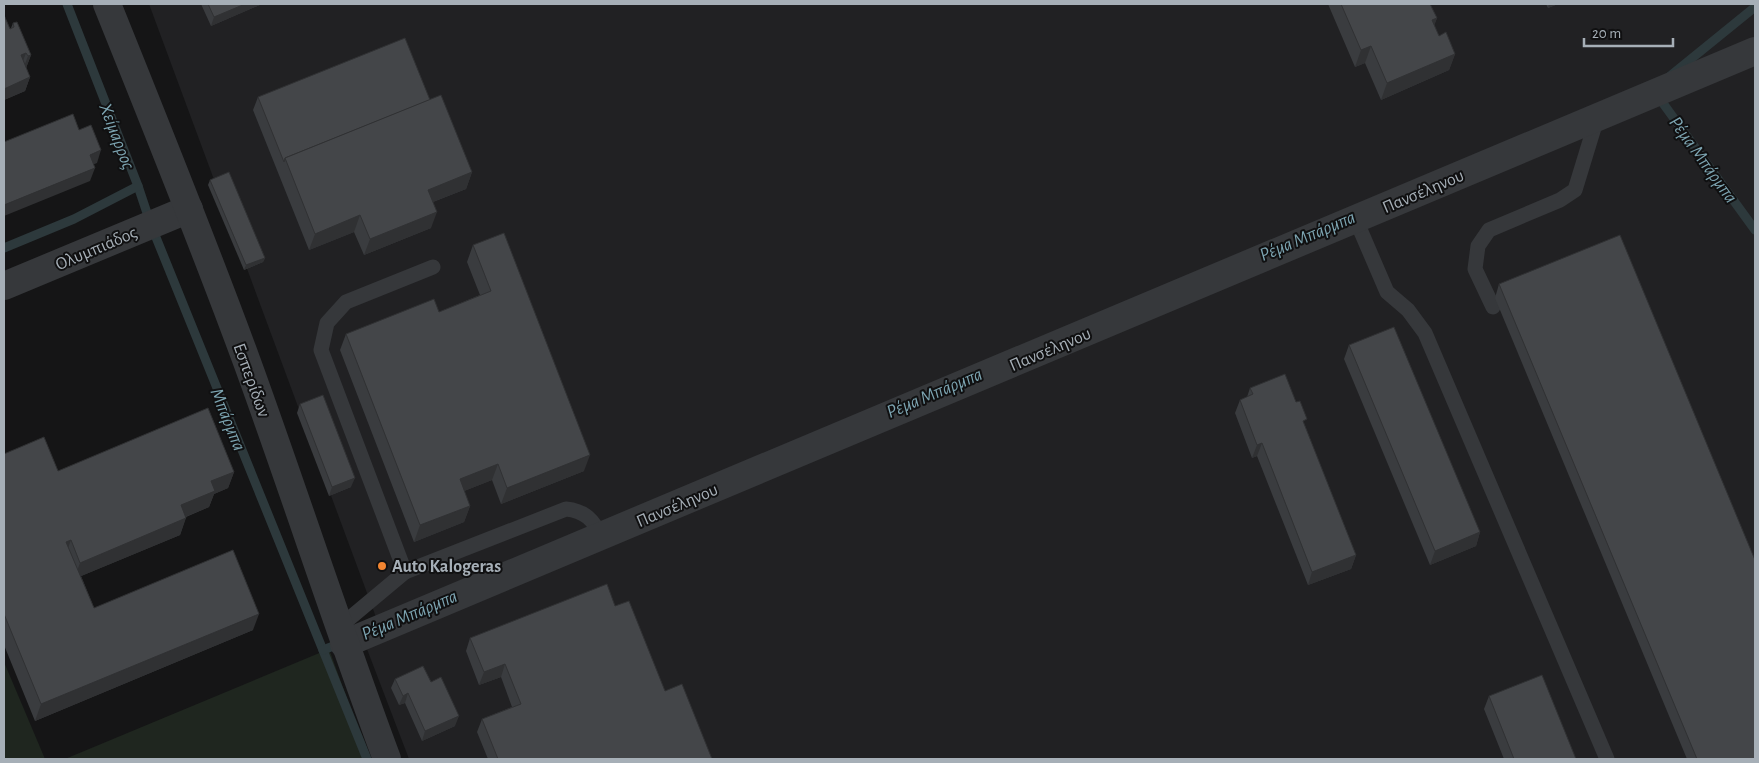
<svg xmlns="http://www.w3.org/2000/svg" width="1759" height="763" font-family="'Alegreya Sans',sans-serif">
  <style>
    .built { fill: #212123 }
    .green { fill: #1f261f }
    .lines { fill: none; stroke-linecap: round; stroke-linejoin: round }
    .stream { stroke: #2d393c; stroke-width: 9 }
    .service { stroke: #36383b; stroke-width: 15 }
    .minor { stroke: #36383b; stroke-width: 28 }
    .tertiary { stroke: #36383b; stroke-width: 28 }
    .wall { fill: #3a3c3f }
    .shaded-wall { fill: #303133 }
    .building { fill: #444649; stroke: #303133 }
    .poi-dot { fill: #f28531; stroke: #101011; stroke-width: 2 }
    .labels { text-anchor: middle; stroke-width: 4; stroke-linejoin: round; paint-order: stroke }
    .street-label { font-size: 18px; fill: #a6afb7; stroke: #101011 }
    .poi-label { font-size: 18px; font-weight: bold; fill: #a6afb7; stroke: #101011; text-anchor: start }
    .water-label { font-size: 19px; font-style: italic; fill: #7da5b2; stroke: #101011 }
  </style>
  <rect width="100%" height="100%" fill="#151516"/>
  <polygon class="built" points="149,4 1755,4 1755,759 409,759 362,636 380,628"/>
  <g class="green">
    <polygon points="329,649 369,759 65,759"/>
    <polygon points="4,662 45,759 4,759"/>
  </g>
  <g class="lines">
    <g class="stream">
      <polyline points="1670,76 1755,7"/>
      <polyline points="1657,95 1755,230"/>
      <polyline points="138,186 151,225 367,759"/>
      <polyline points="4,248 74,219 138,186 67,4"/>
      <polyline points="323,650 341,643"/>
    </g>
    <g class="service">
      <polyline points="1356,220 1387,292 1408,310 1425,333 1607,759"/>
      <polyline points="1493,307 1475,269 1478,246 1489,230 1560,200 1575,190 1597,118"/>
      <path d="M405,572L566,509C585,511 594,520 601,537"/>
      <polyline points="338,628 405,572 321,350 327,323 346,302 433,267"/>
    </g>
    <g class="minor">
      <polyline points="4,286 189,209"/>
      <polyline points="344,644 1755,51"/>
    </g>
    <path class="tertiary" d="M107,4C155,123 203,242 247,362C295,494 338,628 387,759"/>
  </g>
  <g class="wall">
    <polygon points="201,4 262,4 211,26"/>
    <polygon points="1328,4 1430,4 1437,18 1434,25 1439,36 1455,54 1449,70 1381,100 1365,63 1355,67"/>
    <polygon points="1546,4 1558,4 1548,8"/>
    <polygon points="4,15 10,29 11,28 13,23 31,55 26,68 30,77 25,91 4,100"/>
    <polygon points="258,97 430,100 472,172 466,189 433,202 431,228 364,255 354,232 309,250 253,110"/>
    <polygon points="210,180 265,258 263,262 244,270 208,185"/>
    <polygon points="473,245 584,471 501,504 492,480 464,491 470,506 464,522 414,542 340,350 346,334 439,312 480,295 467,262"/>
    <polygon points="1499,284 1755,759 1687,759 1495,298"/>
    <polygon points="1349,345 1480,532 1476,546 1430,565 1344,359"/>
    <polygon points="1250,388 1305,426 1356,555 1351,569 1308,585 1257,456 1252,458 1235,413 1240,400 1247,397"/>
    <polygon points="300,404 351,487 329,496 297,413"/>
    <polygon points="4,454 58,471 234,472 228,488 214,494 209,507 186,517 180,535 81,576 94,608 253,630 35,721 4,645"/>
    <polygon points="615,606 665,691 712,759 488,759 477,732 482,719 512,707 501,677 479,685 466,651 470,638"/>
    <polygon points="395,679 431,682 455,726 422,741 405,703 399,705 391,688"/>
    <polygon points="1489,696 1576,759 1504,759 1484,709"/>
  </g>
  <g class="shaded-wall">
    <polygon points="245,4 262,4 211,26 214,17"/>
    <polygon points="1549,4 1558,4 1548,8"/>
    <polygon points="1437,18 1431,34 1432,20"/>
    <polygon points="1371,46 1365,63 1355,67 1361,50"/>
    <polygon points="26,53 21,66 21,55"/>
    <polygon points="1455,54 1449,70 1381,100 1387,83"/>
    <polygon points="31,55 26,68 23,69 28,56"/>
    <polygon points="30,77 25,91 4,100 4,89"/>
    <polygon points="101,150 97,163 85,168 90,155"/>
    <polygon points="95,168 90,181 4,216 4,205"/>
    <polygon points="472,172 466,189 422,206 428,190"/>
    <polygon points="437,212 431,228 364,255 370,239"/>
    <polygon points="360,215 354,232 309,250 315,234"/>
    <polygon points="265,258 263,262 244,270 246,265"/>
    <polygon points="1262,443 1257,456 1252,458 1257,445"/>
    <polygon points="590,455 584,471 501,504 507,488"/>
    <polygon points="498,464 492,480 454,495 460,479"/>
    <polygon points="234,472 228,488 214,494 209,507 175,521 181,505 211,481"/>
    <polygon points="355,478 351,487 329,496 332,487"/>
    <polygon points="470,506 464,522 414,542 420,525"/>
    <polygon points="186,518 180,535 74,579 80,563"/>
    <polygon points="1480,532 1476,546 1430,565 1435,551"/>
    <polygon points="71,540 65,556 66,542"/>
    <polygon points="1356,555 1351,569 1308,585 1312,572"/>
    <polygon points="259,614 253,630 35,721 41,704"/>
    <polygon points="505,664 501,677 479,685 484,672"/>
    <polygon points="408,693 405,703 399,705 403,696"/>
    <polygon points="459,716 455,726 422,741 425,731"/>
  </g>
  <g class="building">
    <polygon points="208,4 245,4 214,17"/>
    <polygon points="1341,4 1430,4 1437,18 1432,20 1439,36 1446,32 1455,54 1387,83 1371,46 1361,50"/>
    <polygon points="4,15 10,29 14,27 13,23 17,22 31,55 28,56 26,53 21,55 30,77 4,89"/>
    <polygon points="405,38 430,100 285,158 284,162 258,97"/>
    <polygon points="441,95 472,172 428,190 437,212 370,239 360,215 315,234 285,158"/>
    <polygon points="73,114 79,130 91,125 101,150 90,155 95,168 4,205 4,142"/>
    <polygon points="229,172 265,258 246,265 210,180"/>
    <polygon points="504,233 590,455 507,488 498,464 460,479 470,506 420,525 346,334 434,299 439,312 491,291 473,245"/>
    <polygon points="1620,235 1755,560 1755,759 1697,759 1499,284"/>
    <polygon points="1394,327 1480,532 1435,551 1349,345"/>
    <polygon points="1285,374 1296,402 1300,401 1307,419 1303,421 1356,555 1312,572 1262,443 1257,445 1240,400 1253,394 1250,388"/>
    <polygon points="323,395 355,478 332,487 300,404"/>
    <polygon points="208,408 234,472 211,481 215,491 181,505 186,518 80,563 71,540 66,542 94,608 233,550 259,614 41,704 4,614 4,454 44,437 58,471"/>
    <polygon points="607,584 615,606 629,601 665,691 682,684 712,759 498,759 482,719 521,704 505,664 484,672 470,638"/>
    <polygon points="423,666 431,682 441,677 459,716 425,731 408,693 403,696 395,679"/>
    <polygon points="1542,675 1576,759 1514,759 1489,696"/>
  </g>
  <circle class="poi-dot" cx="382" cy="566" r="5"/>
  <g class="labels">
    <g class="street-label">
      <text transform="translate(1423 191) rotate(-23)" y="6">Πανσέληνου</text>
      <text transform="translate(96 248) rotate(-23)" y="6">Ολυμπιάδος</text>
      <text transform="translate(1050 349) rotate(-23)" y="6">Πανσέληνου</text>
      <text transform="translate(252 380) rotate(70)" y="6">Εσπερίδων</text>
      <text transform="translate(677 505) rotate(-23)" y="6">Πανσέληνου</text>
    </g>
    <g class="poi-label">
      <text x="392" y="572">Auto Kalogeras</text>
    </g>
    <g class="water-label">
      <text transform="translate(118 136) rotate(69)" y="7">Χείμαρρος</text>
      <text transform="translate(1704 159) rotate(54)" y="7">Ρέμα Μπάρμπα</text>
      <text transform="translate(1307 235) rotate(-23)" y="7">Ρέμα Μπάρμπα</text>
      <text transform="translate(934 392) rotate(-23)" y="7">Ρέμα Μπάρμπα</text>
      <text transform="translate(229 419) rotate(68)" y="7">Μπάρμπα</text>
      <text transform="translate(409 614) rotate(-23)" y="7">Ρέμα Μπάρμπα</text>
    </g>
  </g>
  <rect width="1759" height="763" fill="none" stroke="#a6afb7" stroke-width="10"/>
  <path d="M1584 38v8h89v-8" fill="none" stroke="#a6afb7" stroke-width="2.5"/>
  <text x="1592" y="38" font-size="15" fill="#a6afb7" stroke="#101011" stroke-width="4" paint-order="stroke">20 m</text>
</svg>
